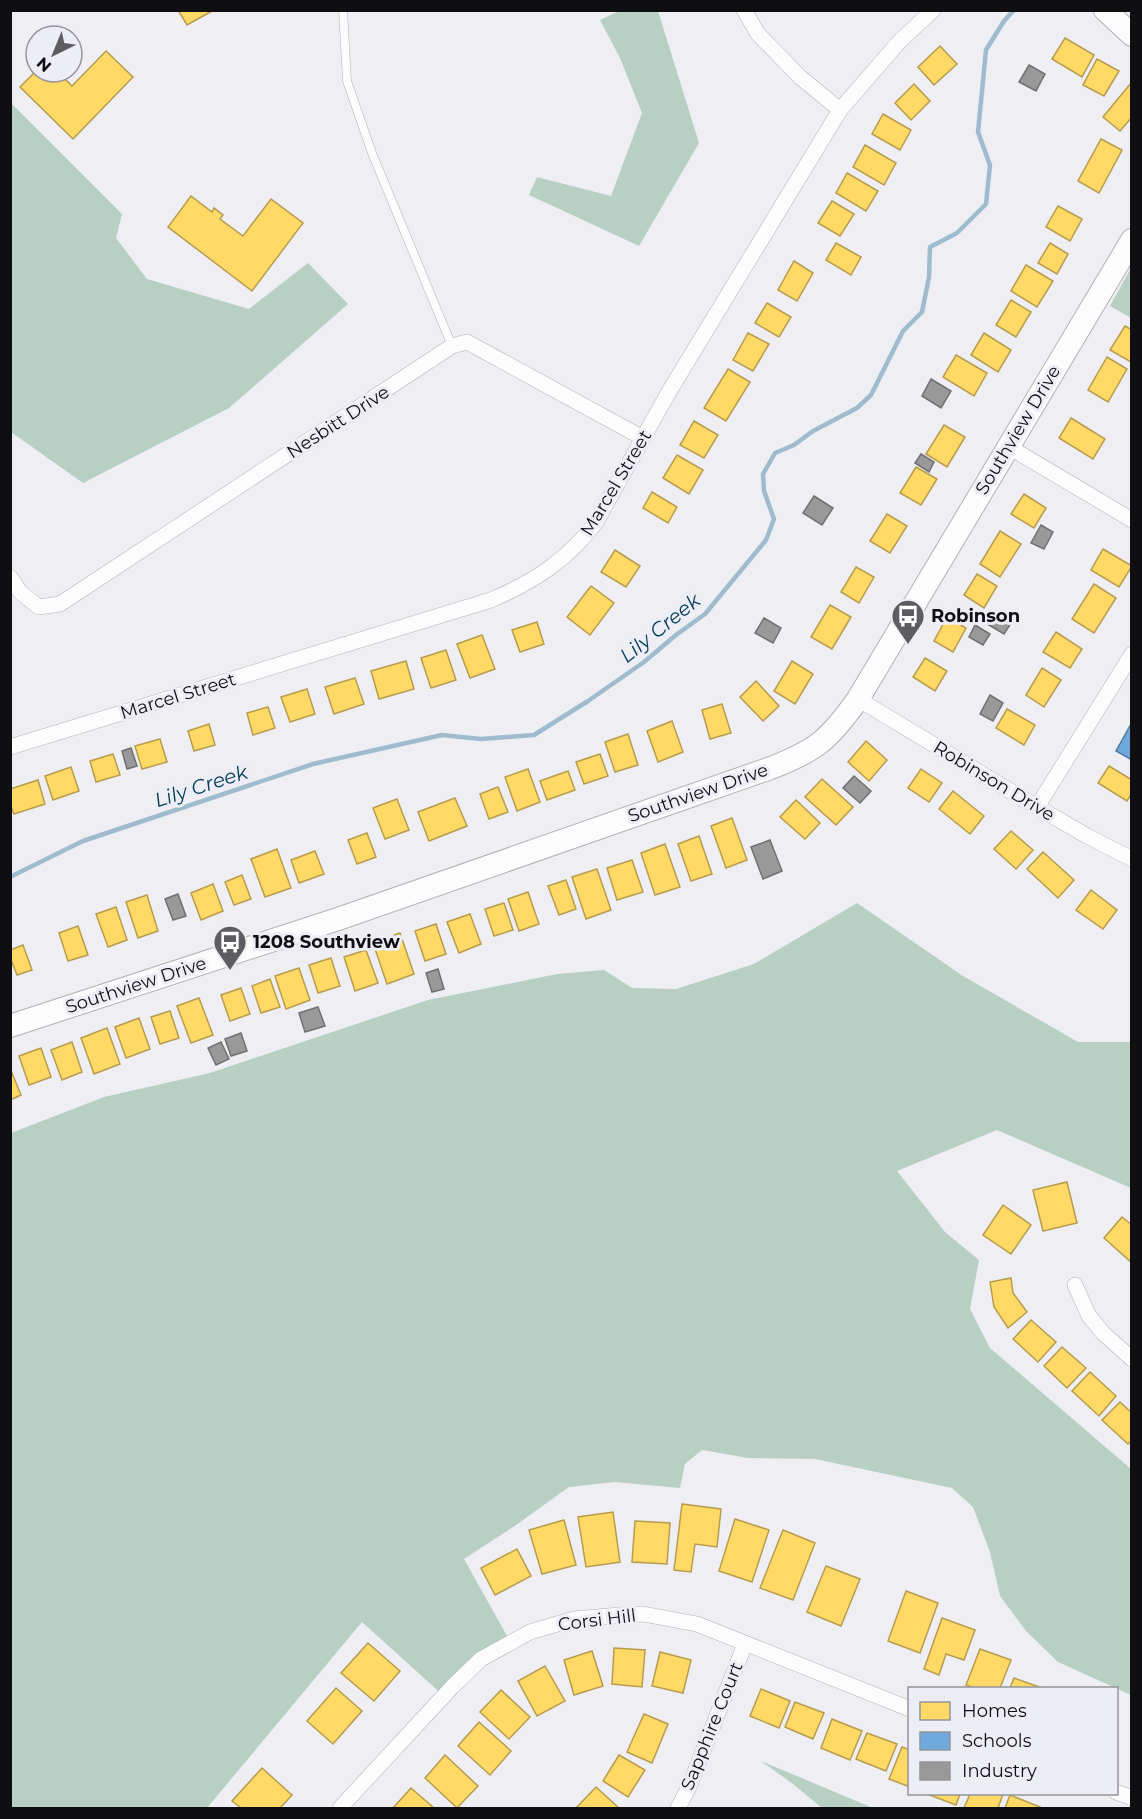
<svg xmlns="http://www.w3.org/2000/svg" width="1142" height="1819" font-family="Montserrat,sans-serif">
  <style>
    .forest { fill: #b8cfc4 }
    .homes { fill: #ffd966; stroke: #b79c4d; stroke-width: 1.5 }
    .schools { fill: #6fa8dc; stroke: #527a9f; stroke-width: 1.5 }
    .industry { fill: #999; stroke: #707070; stroke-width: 1.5 }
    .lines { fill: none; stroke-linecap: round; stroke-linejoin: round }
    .stream { stroke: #9fbcce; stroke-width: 4.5 }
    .lane-casing { stroke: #b2b2b5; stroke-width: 9 }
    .street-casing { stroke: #b2b2b5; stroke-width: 16 }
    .secondary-casing { stroke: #b2b2b5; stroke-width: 24 }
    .lane { stroke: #fcfcfd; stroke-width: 8 }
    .street { stroke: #fcfcfd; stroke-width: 15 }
    .secondary { stroke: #fcfcfd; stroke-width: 22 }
    .labels { text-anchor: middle; stroke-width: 6; stroke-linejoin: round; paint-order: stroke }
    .street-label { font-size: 18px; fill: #0f0f12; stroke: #ecedf5 }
    .poi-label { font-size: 18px; font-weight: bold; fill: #0f0f12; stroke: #ecedf5; text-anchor: start }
    .water-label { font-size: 20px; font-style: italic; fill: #003a53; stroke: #ecedf5 }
  </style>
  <rect width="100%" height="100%" fill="#eeeef3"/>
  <g class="forest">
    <polygon points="619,11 658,11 699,143 639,246 529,195 537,177 611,196 642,113 620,58 600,20"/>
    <polygon points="10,102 122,214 116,238 147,279 249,309 308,263 348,304 229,408 83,483 11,432"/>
    <polygon points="1131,268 1131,318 1110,306"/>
    <polygon points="857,903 963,976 1078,1042 1129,1042 1131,1040 1131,1188 997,1130 897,1171 945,1232 979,1260 970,1309 990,1348 1131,1469 1131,1695 1058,1662 1026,1631 1000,1596 990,1552 973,1507 952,1488 815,1459 748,1458 702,1450 685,1464 680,1488 615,1482 569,1487 516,1525 464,1559 511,1643 445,1697 362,1622 207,1808 11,1808 11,1133 104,1097 210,1073 428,1000 557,974 604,970 632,988 676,989 754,964"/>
    <polygon points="761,1761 873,1808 822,1808 793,1784"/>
  </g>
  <g class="homes">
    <polygon points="178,10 214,10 187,25"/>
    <polygon points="1065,38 1094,55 1082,77 1052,59"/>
    <polygon points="940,46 957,64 934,85 918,67"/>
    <polygon points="106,51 133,77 73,139 20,87 36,71 58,72 72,86"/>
    <polygon points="1097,59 1119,71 1104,96 1083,85"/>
    <polygon points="1131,83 1132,117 1120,131 1103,117"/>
    <polygon points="914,84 930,101 911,120 895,103"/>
    <polygon points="883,114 911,130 900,150 872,134"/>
    <polygon points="1101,139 1122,150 1099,193 1078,181"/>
    <polygon points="865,145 896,163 884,185 853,167"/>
    <polygon points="847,173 878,191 866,211 836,193"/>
    <polygon points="191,196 212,212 214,208 223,215 220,219 243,236 271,199 303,223 252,291 168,227"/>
    <polygon points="832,201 854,214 840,236 818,223"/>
    <polygon points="1058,206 1082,219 1070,241 1046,227"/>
    <polygon points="836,243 861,257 851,275 826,260"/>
    <polygon points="1050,243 1068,254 1057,274 1038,263"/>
    <polygon points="794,261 813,273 797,301 778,290"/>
    <polygon points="1026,265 1053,281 1037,307 1011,291"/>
    <polygon points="1011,300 1031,312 1016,337 996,325"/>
    <polygon points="767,303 791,317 779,337 755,323"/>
    <polygon points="1125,326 1132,330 1131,362 1110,350"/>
    <polygon points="748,333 769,344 753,371 733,360"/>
    <polygon points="984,333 1011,350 998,372 971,355"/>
    <polygon points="956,355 987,373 974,396 943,377"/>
    <polygon points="1107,357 1127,369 1108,402 1088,390"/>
    <polygon points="728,369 750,382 726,421 704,408"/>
    <polygon points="1071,418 1105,439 1093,459 1059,438"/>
    <polygon points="694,421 718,435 704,458 680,445"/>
    <polygon points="944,425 965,437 947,467 926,454"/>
    <polygon points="677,455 703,470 689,494 663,478"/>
    <polygon points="916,467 937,479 921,505 900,493"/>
    <polygon points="652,492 677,507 668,523 643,508"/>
    <polygon points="1024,494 1046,508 1034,528 1011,514"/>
    <polygon points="887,514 907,526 890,553 870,541"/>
    <polygon points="1000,531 1021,544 1000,577 980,564"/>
    <polygon points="1103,549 1132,566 1119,587 1091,570"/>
    <polygon points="615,550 640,566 626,587 601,572"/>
    <polygon points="856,567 874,577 859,603 841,592"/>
    <polygon points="977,574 997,586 984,608 964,595"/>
    <polygon points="1094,584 1116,598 1094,633 1072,619"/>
    <polygon points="591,586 614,603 590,635 567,617"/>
    <polygon points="830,605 851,617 832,649 811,637"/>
    <polygon points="947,617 966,628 953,652 934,641"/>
    <polygon points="537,622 544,644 520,652 512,630"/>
    <polygon points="1056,632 1082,649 1070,668 1043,652"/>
    <polygon points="482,635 495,669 470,678 457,644"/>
    <polygon points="446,650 456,680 431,688 421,658"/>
    <polygon points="925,658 947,671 935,691 913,677"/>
    <polygon points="406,661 414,689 379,699 371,671"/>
    <polygon points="792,661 813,674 795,704 774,691"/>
    <polygon points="1042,668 1061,680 1044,707 1026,695"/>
    <polygon points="355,678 364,704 334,714 325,687"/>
    <polygon points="756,681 779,706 763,721 740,697"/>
    <polygon points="307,689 315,714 290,722 281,697"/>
    <polygon points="722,704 731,733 710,739 702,710"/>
    <polygon points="268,707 275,728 253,735 247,713"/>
    <polygon points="1007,709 1035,725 1024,745 996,728"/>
    <polygon points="672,721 683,752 658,762 647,731"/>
    <polygon points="209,724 215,745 194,751 188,731"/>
    <polygon points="628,734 638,765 615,772 605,742"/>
    <polygon points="160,739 167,762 142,769 135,746"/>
    <polygon points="866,741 887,760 869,781 848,762"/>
    <polygon points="113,754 120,775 96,782 90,761"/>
    <polygon points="600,754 608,776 584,784 576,762"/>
    <polygon points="1109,766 1132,780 1132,793 1127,801 1098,783"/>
    <polygon points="71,767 79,791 53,800 45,776"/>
    <polygon points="528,769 540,802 517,811 505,777"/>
    <polygon points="921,769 942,783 929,802 908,788"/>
    <polygon points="568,771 575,790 547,800 540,781"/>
    <polygon points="822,779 853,807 836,825 805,797"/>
    <polygon points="38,780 45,804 14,814 10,804 10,789"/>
    <polygon points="498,787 508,812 489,819 480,794"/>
    <polygon points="953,791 984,816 970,834 939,809"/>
    <polygon points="455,798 467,826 429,841 418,812"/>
    <polygon points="397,799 409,830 385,839 373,808"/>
    <polygon points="796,800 820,823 805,839 780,817"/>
    <polygon points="732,818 747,860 726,868 711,826"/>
    <polygon points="1011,831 1033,850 1016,869 994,849"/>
    <polygon points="367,833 376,857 357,864 348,840"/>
    <polygon points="699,836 712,874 691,881 678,844"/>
    <polygon points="665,844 680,887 655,895 641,853"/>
    <polygon points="277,849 291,888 265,897 251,859"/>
    <polygon points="315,851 324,874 299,883 291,860"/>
    <polygon points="1043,852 1074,880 1058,898 1027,869"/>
    <polygon points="632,860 643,892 617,900 607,868"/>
    <polygon points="597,869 611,910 586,919 572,877"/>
    <polygon points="242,875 251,899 234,905 225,882"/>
    <polygon points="566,880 576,909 559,915 548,886"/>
    <polygon points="213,884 223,911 201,920 191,893"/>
    <polygon points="1091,890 1117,910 1103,929 1076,910"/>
    <polygon points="528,892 539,924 519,931 508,899"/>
    <polygon points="147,895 158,931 138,938 126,902"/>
    <polygon points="504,903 513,930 494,936 485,909"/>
    <polygon points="116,907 127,940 108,947 96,914"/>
    <polygon points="470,914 481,944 459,953 447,922"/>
    <polygon points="436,924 446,954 425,961 415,931"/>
    <polygon points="78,926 88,955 68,961 59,933"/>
    <polygon points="400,933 414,974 387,984 373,943"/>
    <polygon points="23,945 32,970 17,975 10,957 10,950"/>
    <polygon points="366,950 378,983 355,991 344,957"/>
    <polygon points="331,958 340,986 318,993 309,965"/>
    <polygon points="299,968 310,1000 286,1009 275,976"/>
    <polygon points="270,979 280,1007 261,1013 252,986"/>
    <polygon points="241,988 250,1014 230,1021 221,995"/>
    <polygon points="199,998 213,1035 191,1043 177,1006"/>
    <polygon points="170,1011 179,1038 160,1044 151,1017"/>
    <polygon points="139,1018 150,1049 126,1058 115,1027"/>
    <polygon points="107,1028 120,1064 94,1074 81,1038"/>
    <polygon points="72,1042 82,1072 62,1080 51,1050"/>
    <polygon points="41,1048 51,1077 29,1085 19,1056"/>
    <polygon points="10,1068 21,1095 10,1100"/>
    <polygon points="1067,1182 1077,1223 1043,1231 1033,1190"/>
    <polygon points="1003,1205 1031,1225 1011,1254 983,1235"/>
    <polygon points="1122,1217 1132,1225 1131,1262 1104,1238"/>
    <polygon points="1011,1278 1013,1293 1027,1312 1008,1328 994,1307 990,1282"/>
    <polygon points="1031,1320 1056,1342 1038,1362 1013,1339"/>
    <polygon points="1062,1347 1086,1368 1067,1388 1044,1366"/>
    <polygon points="1090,1372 1116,1396 1099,1416 1072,1391"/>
    <polygon points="1120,1402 1132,1413 1132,1440 1128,1444 1102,1420"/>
    <polygon points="682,1504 721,1509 717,1547 695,1544 691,1572 674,1570"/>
    <polygon points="613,1512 620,1562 586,1567 578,1517"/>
    <polygon points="735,1519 769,1530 752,1582 719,1571"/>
    <polygon points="564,1520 576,1565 542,1574 529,1530"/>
    <polygon points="635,1521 670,1523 667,1564 632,1562"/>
    <polygon points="783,1530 815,1543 793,1600 760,1588"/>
    <polygon points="517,1549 531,1576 495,1595 481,1568"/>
    <polygon points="826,1566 860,1579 841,1626 807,1612"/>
    <polygon points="906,1591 938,1603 920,1653 888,1641"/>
    <polygon points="942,1618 975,1630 964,1660 946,1654 939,1675 924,1669"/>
    <polygon points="368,1643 400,1671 374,1701 341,1673"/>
    <polygon points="614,1648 645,1650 642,1687 612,1684"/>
    <polygon points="980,1649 1011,1660 1000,1688 974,1688 966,1685"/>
    <polygon points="592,1651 603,1686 574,1695 564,1660"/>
    <polygon points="660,1652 691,1660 683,1693 652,1686"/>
    <polygon points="545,1666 565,1701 537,1716 518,1681"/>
    <polygon points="1014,1678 1042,1688 1010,1688"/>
    <polygon points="336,1688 362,1711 333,1744 307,1721"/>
    <polygon points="761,1689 790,1701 779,1728 750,1716"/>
    <polygon points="501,1690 530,1717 509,1739 480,1712"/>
    <polygon points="795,1702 824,1713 813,1739 785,1727"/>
    <polygon points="644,1714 668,1724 652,1763 627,1752"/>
    <polygon points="832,1719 862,1731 850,1760 821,1748"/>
    <polygon points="479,1722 511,1751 490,1775 458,1746"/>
    <polygon points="867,1733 897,1744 886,1771 856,1759"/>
    <polygon points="902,1747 910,1750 910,1787 889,1779"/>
    <polygon points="445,1755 478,1786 457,1808 425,1778"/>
    <polygon points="619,1755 645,1770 628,1797 603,1781"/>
    <polygon points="262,1768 292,1795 280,1808 241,1808 232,1801"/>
    <polygon points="596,1787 619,1808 576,1808"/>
    <polygon points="411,1788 434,1808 393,1808"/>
    <polygon points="927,1794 960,1794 956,1805"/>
    <polygon points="970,1794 1003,1794 998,1808 964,1808"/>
    <polygon points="1010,1795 1040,1807 1039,1808 1005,1808"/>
  </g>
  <polygon class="schools" points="1131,724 1132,725 1132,760 1116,751"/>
  <g class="industry">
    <polygon points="1029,65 1045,74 1036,91 1019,82"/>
    <polygon points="931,379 951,391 941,408 922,396"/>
    <polygon points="921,454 934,462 929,472 915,463"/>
    <polygon points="814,496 833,508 822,525 803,513"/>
    <polygon points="1041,525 1053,532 1044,549 1031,543"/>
    <polygon points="996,615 1011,623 1004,634 989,625"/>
    <polygon points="764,618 781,628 773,643 755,633"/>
    <polygon points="975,625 990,634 983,645 969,637"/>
    <polygon points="990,695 1003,703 993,721 980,714"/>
    <polygon points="131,748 137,766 127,769 122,751"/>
    <polygon points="854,776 871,791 860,803 843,788"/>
    <polygon points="770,840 782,871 763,879 751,847"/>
    <polygon points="178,894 186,916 173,920 165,899"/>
    <polygon points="438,969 444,989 432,992 426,973"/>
    <polygon points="318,1007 325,1026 305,1032 299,1013"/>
    <polygon points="241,1033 247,1051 231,1056 225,1039"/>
    <polygon points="221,1042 229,1059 216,1065 208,1048"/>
  </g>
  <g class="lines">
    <polyline class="stream" points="10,877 83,841 313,764 442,735 481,739 534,735 588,701 644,662 676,635 705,614 766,540 774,519 764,491 763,474 775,453 794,445 813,431 857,408 871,395 903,331 922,312 929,277 930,247 957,233 986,204 990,165 978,132 986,50 1004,21 1014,10"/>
    <defs>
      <polyline id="lane" points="343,10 347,81 372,153 452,346"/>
      <g id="street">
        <polyline points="744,10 758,34 800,77 840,110"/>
        <polyline points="1009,447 1132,520"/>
        <polyline points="10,577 21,593 39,607 60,604 452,346 467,342 643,438"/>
        <polyline points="858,699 1037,807 1087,836 1132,859"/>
        <path d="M10,747L491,600C533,582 568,560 596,522L670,390L840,110L898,43L933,10"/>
        <polyline points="1037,807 1132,654"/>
        <polyline points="1075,1285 1089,1316 1103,1333 1132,1359"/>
        <polyline points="1116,1792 1132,1798"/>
        <polyline points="340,1808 452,1687 481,1659 530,1632 574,1619 620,1615 643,1614 697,1624 910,1709"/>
        <polyline points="678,1808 689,1787 745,1644"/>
      </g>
      <g id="secondary">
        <polyline points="1105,10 1132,35"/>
        <path d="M10,1026L341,918L768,769C816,751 829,740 858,699L1132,240"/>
      </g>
    </defs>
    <use href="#lane" class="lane-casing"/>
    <use href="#street" class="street-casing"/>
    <use href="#secondary" class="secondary-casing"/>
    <use href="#lane" class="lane"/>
    <use href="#street" class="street"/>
    <use href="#secondary" class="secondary"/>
  </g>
  <defs>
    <symbol id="bus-pin" viewBox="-11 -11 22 30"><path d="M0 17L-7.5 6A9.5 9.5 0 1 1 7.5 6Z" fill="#5d5d61" stroke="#ecedf5"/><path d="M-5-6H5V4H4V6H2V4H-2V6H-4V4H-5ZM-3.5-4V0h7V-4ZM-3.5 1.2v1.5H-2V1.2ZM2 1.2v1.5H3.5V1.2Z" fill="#fff"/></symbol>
  </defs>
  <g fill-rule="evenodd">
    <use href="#bus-pin" x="889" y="597" width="38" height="52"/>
    <use href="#bus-pin" x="211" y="923" width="38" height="52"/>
  </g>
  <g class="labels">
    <g class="street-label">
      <text transform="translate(338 422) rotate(-33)" y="6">Nesbitt Drive</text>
      <text transform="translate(1018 430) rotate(-59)" y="6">Southview Drive</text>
      <text transform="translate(616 483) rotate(-59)" y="6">Marcel Street</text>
      <text transform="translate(178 696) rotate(-17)" y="6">Marcel Street</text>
      <text transform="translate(994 781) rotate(31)" y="6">Robinson Drive</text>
      <text transform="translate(698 793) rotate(-19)" y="6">Southview Drive</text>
      <text transform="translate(136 985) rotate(-18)" y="6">Southview Drive</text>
      <text transform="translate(597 1620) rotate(-7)" y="6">Corsi Hill</text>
      <text transform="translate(712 1726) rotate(-68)" y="6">Sapphire Court</text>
    </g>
    <g class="poi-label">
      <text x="931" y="622">Robinson</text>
      <text x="253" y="948">1208 Southview</text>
    </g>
    <g class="water-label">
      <text transform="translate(660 628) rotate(-39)" y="7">Lily Creek</text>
      <text transform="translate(201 786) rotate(-18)" y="7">Lily Creek</text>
    </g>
  </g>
  <rect width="1142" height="1819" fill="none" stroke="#0f0f12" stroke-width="24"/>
  <rect x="908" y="1687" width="210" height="108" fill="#ecedf5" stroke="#94949a" stroke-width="1.5"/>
  <rect x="920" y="1702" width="30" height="18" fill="#ffd966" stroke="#94949a" stroke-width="1.5"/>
  <text x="962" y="1717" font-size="18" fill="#0f0f12">Homes</text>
  <rect x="920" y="1732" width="30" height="18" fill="#6fa8dc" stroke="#94949a" stroke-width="1.5"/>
  <text x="962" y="1747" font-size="18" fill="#0f0f12">Schools</text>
  <rect x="920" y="1762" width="30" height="18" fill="#999999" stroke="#94949a" stroke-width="1.5"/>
  <text x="962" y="1777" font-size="18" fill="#0f0f12">Industry</text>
  <g transform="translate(54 54) rotate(223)"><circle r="28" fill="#ecedf5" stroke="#94949a" stroke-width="1.5"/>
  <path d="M0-4.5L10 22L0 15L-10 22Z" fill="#5d5d61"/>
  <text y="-9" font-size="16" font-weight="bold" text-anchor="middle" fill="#0f0f12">N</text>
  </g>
</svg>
